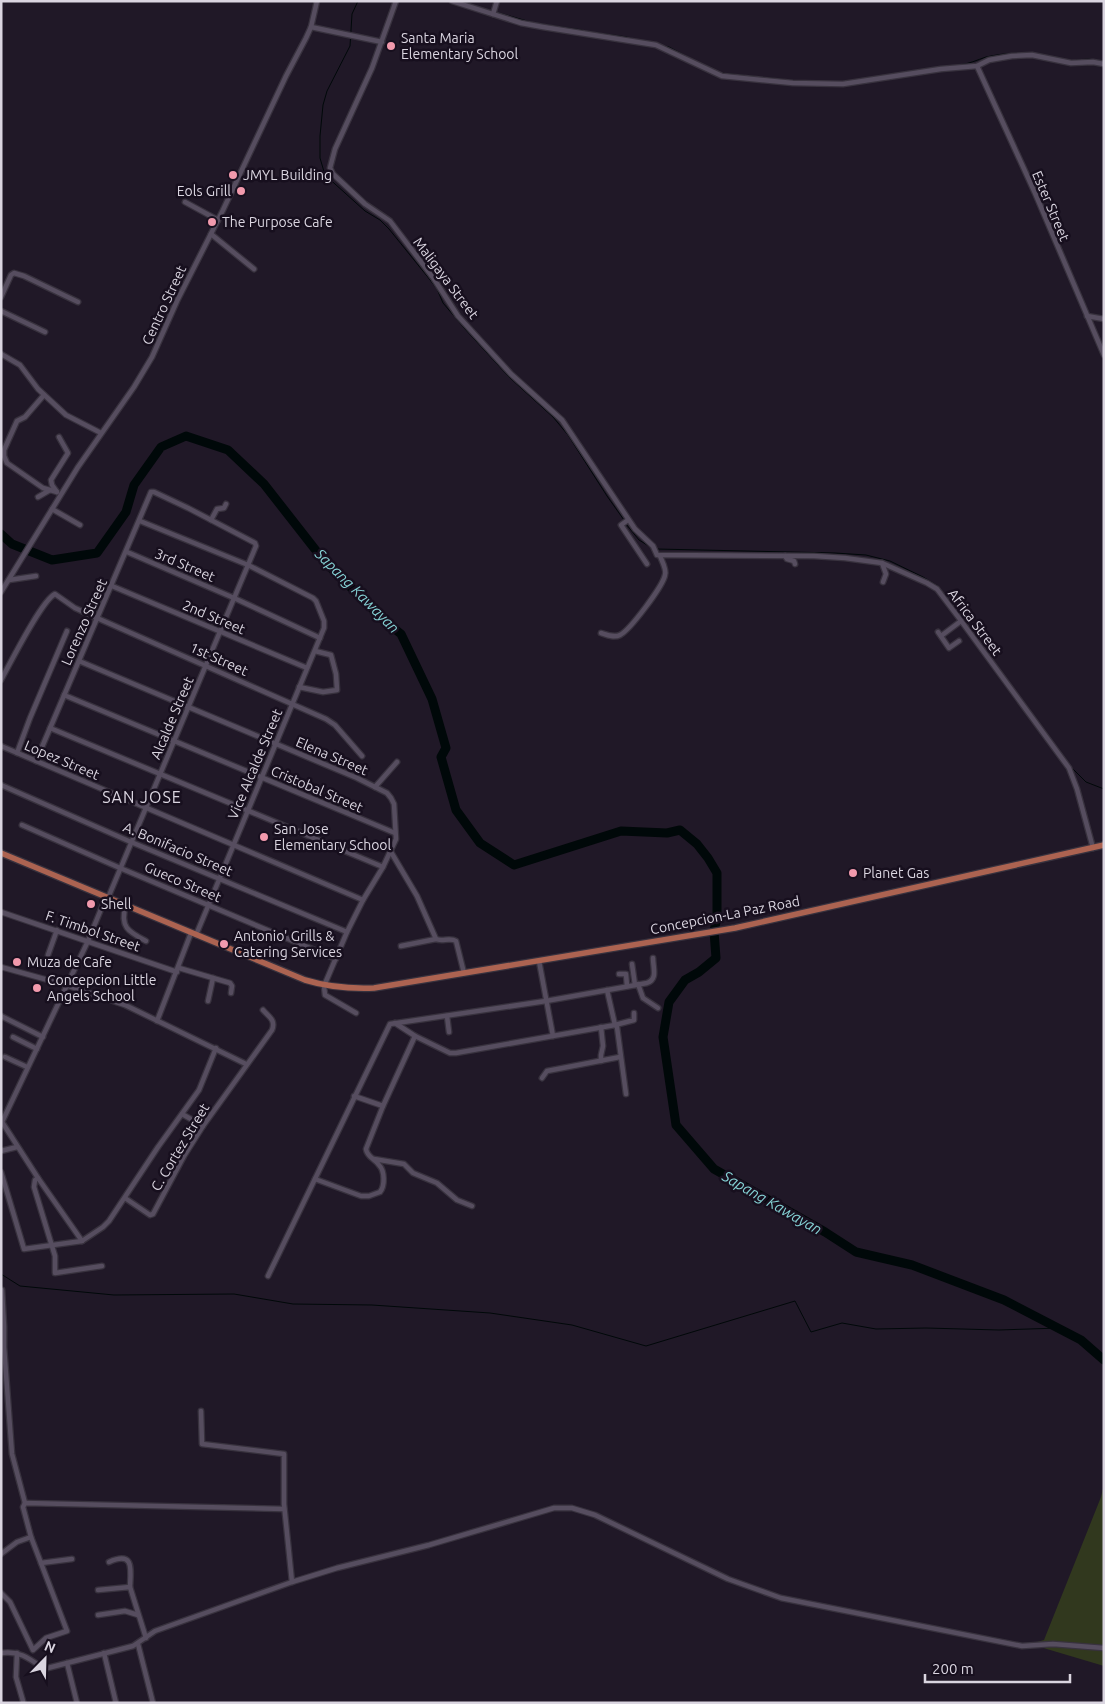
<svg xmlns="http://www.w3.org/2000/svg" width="1105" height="1704" font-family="Ubuntu,sans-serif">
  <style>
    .green { fill: #31381e }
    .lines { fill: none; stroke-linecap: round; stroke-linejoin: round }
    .stream { stroke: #000809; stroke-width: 1 }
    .river { stroke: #000809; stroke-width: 9 }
    .minor-casing { stroke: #38323e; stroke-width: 7 }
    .major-casing { stroke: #38323e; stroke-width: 8 }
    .minor { stroke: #564d5f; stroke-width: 4.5 }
    .major { stroke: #ac6351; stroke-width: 5.5 }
    .poi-dot { fill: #f29aad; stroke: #170f1e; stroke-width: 2 }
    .labels { text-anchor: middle; stroke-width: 5; stroke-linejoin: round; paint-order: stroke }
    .poi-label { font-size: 14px; fill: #dad5e0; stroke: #170f1e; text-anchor: start }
    .street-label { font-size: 14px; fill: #dad5e0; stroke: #170f1e }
    .water-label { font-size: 15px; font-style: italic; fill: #85d2d5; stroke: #170f1e }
    .quarter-label { font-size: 16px; letter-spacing: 1px; fill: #dad5e0; stroke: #170f1e }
  </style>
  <rect width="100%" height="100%" fill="#201827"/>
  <polygon class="green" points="1104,1484 1104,1666 1030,1644 1044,1640 1101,1497"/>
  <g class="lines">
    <g class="stream">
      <polyline points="358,1 352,14 350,46 327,91 323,105 320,136 320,158 325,175 365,211 380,220 389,229 427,276 437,289 443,303 465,329 509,377 553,417 568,435 607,496 624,520"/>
      <polyline points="467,4 492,11"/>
      <polyline points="496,12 534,23 582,30"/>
      <polyline points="583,31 627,37"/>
      <polyline points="630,38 669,47 699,63"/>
      <polyline points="1076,60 1089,59 1104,62"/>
      <path d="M959,65C969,64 977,60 986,57C1005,53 1026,51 1046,56"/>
      <polyline points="721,73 799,81"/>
      <polyline points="843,82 854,80"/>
      <polyline points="626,524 639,540 652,548"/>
      <polyline points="656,549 835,553 866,555 890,561 923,577 938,586 948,599 1068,763"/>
      <polyline points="1070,766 1086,782 1104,789"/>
      <polyline points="1,1274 20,1286 114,1295 234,1294 293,1304 372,1305 490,1313 572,1325 646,1346 795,1301 811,1332 842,1323 876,1329 926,1328 999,1330 1059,1328"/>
    </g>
    <polyline class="river" points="1,534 12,544 52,560 97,553 126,512 134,485 161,447 186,436 228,450 264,484 325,562 387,623 401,634 432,699 446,748 441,757 456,810 480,843 514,865 621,831 667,833 680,830 697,844 708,858 717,873 717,918 714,931 716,958 699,972 685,980 669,1002 663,1037 676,1125 714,1169 825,1232 856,1252 912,1265 1004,1300 1081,1340 1104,1360"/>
    <defs>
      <g id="minor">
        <polyline points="396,1 372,68 335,149 330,168 333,174 365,204 390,221 434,279 458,316 511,374 562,420 635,529 653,546 657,555 814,556 845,558 882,563 927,583 937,589 959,618 1069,768 1077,789 1093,848"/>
        <polyline points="452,1 521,23 543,27 656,45 722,76 793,83 843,84 941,69 977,66 989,60 1012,56 1032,55 1071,63 1093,62 1104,64"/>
        <polyline points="493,14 497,1"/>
        <polyline points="311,27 382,42"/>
        <polyline points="977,66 1035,193 1104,355"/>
        <polyline points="185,202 218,220"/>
        <polyline points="211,234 254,269"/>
        <polyline points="1,297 11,275 14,273 24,276 78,302"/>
        <polyline points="1,311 45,332"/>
        <polyline points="1087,316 1104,319"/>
        <polyline points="1,354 20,365 38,389 66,415 101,433"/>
        <polyline points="44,395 25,417 17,421 4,450 4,456 7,463 43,488 57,492"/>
        <polyline points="57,492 52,485 51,480 68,453 59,437"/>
        <polyline points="38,497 50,490"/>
        <polyline points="52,509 80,525"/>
        <polyline points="211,520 217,509 224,508 226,504"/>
        <polyline points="628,520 621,525 647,564"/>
        <polyline points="140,521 248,565 313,598 316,601 324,621 324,628 196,935"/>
        <polyline points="127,552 234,598 320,638"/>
        <polyline points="785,556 787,559 794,561 795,564"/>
        <polyline points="882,563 886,574 883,582"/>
        <polyline points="9,580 36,576"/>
        <polyline points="112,586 307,668"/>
        <polyline points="1,592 78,467 134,387 152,357 177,301 223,210 286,76 306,38 311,27 317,1"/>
        <polyline points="938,632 949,648 959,641"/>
        <path d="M601,633C607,635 614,638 620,635C630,630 663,586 665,575C667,570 662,561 660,556"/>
        <polyline points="941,636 961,621"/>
        <polyline points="79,661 357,778 387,793 391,798 394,804 396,839 383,867 363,900 347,932 324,986 325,995 356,1013"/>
        <path d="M1,680C10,664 41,601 55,594L75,608L97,618L326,719L335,725L362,756"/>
        <polyline points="299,687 323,692 337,690 336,674 331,655 315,651"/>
        <polyline points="64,695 395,833"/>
        <polyline points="50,728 383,867"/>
        <polyline points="1,746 363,900"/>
        <polyline points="17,753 30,718 67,631"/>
        <polyline points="36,761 151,492 154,492 188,508 255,543 256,546 248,565 108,898"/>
        <polyline points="1,785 131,842 347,932"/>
        <polyline points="375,787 397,762"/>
        <polyline points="22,825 120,868 336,959"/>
        <path d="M391,852L417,896L436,939C442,942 450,937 456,941L464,973"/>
        <polyline points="106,897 88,941 2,1122 38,1178 82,1241 103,1227 109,1221 158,1147 199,1090 216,1048"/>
        <path d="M126,905C119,927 129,932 146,941"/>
        <polyline points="1,912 177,972"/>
        <polyline points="401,946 436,939"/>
        <polyline points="48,955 57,930"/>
        <polyline points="539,961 553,1036"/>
        <polyline points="632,964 635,985"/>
        <polyline points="1,967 66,985 125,1005 246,1064"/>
        <polyline points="179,968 230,983 232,986 231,993"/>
        <polyline points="619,974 626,974 627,986"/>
        <polyline points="638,984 643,998 658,1008"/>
        <polyline points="607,990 615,1025 634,1020 634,1013"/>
        <polyline points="208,1001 213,978"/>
        <polyline points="1,1016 43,1037"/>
        <polyline points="447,1016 449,1032"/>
        <polyline points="157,1021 191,933"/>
        <polyline points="395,1023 415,1036 450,1053 456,1053 615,1025 617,1027 626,1094"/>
        <polyline points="601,1027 603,1046 601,1055 601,1061"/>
        <polyline points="13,1037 37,1049"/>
        <polyline points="5,1057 27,1067"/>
        <polyline points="542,1078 547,1071 620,1057"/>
        <polyline points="354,1096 383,1106 415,1036"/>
        <polyline points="182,1114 203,1126"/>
        <polyline points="1,1151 17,1147"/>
        <polyline points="374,1159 404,1164 413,1173 437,1183 457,1200 472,1206"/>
        <polyline points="1,1172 24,1249 82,1241"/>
        <polyline points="38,1178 35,1180 34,1187 55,1256 55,1273 102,1266"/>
        <path d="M315,1179L361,1196H369L380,1192C385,1186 385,1171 379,1165C375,1159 367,1157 366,1149L383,1106"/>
        <path d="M125,1198L150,1215L153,1214L184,1156L203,1126L272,1030C276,1020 269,1017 263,1010"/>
        <path d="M268,1276L390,1024L546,1001L647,983C658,979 653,968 653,958"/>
        <polyline points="2,1290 4,1326 4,1347 12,1454 25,1503"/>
        <polyline points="201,1411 202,1444 284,1454 284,1504 292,1582"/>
        <polyline points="1,1554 17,1542 31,1537"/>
        <path d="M109,1562C134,1551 131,1568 130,1587"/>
        <polyline points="41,1563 72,1559"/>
        <polyline points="98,1590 130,1587 146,1638"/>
        <polyline points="1,1593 10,1602 33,1650 46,1638 67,1631 31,1537 23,1507 25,1503 284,1509"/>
        <polyline points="98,1615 125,1611 138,1615"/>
        <polyline points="138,1644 153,1703"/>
        <path d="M1,1653C19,1650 30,1659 44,1669L133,1646L155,1631L292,1582L337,1568L429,1545L554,1508H572L595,1515L728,1579L781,1598L1022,1646L1053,1644L1104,1648"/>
        <polyline points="17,1653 16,1677 23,1701"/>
        <polyline points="104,1653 116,1703"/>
        <polyline points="67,1663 77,1703"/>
      </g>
      <path id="major" d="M1,853L305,980C328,987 349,989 374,988L735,928L1104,845"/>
    </defs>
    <use href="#minor" class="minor-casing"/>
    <use href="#major" class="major-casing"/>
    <use href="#minor" class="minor"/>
    <use href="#major" class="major"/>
  </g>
  <g class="poi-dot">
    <circle cx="391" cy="46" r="5"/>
    <circle cx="233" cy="175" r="5"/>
    <circle cx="241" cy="191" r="5"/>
    <circle cx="212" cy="222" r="5"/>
    <circle cx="264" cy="837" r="5"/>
    <circle cx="853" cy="873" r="5"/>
    <circle cx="91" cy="904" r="5"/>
    <circle cx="224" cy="944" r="5"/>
    <circle cx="17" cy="962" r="5"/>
    <circle cx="37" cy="988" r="5"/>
  </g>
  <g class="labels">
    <g class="poi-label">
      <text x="401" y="43">Santa Maria<tspan x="401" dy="16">Elementary School</tspan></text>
      <text x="243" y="180">JMYL Building</text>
      <text x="231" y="196" text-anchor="end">Eols Grill</text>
      <text x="222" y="227">The Purpose Cafe</text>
      <text x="274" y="834">San Jose<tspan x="274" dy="16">Elementary School</tspan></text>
      <text x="863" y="878">Planet Gas</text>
      <text x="101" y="909">Shell</text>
      <text x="234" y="941">Antonio' Grills &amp;<tspan x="234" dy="16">Catering Services</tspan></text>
      <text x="27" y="967">Muza de Cafe</text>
      <text x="47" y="985">Concepcion Little<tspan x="47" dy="16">Angels School</tspan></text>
    </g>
    <g class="street-label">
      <text transform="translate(1051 206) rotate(67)" y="5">Ester Street</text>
      <text transform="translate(446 278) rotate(53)" y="5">Maligaya Street</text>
      <text transform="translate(164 305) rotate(-65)" y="5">Centro Street</text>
      <text transform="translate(185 565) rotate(23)" y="5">3rd Street</text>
      <text transform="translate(214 617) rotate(23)" y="5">2nd Street</text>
      <text transform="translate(84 622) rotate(-66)" y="5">Lorenzo Street</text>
      <text transform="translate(975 622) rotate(53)" y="5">Africa Street</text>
      <text transform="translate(219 659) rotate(24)" y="5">1st Street</text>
      <text transform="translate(172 718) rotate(-67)" y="5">Alcalde Street</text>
      <text transform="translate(332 756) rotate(23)" y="5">Elena Street</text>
      <text transform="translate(62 760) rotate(23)" y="5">Lopez Street</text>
      <text transform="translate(255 764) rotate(-67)" y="5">Vice Alcalde Street</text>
      <text transform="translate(317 789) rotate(23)" y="5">Cristobal Street</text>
      <text transform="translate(178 849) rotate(23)" y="5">A. Bonifacio Street</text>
      <text transform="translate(183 882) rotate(23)" y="5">Gueco Street</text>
      <text transform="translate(725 915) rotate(-11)" y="5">Concepcion-La Paz Road</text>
      <text transform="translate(93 931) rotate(19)" y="5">F. Timbol Street</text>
      <text transform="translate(180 1147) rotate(-59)" y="5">C. Cortez Street</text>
    </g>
    <g class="water-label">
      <text transform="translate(357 591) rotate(45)" y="5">Sapang Kawayan</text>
      <text transform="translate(772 1203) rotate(30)" y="5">Sapang Kawayan</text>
    </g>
    <g class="quarter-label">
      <text x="142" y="803">SAN JOSE</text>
    </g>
  </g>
  <rect width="1105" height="1704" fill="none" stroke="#dad5e0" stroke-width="5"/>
  <g transform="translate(45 1659) rotate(23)" stroke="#170f1e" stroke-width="4" paint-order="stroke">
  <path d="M0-4L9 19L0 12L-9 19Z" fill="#dad5e0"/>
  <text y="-8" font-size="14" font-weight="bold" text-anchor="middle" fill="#dad5e0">N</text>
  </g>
  <path d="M925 1674v8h145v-8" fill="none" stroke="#dad5e0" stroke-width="2.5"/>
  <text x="932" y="1674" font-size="15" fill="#dad5e0" stroke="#170f1e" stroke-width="4" paint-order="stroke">200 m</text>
</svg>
